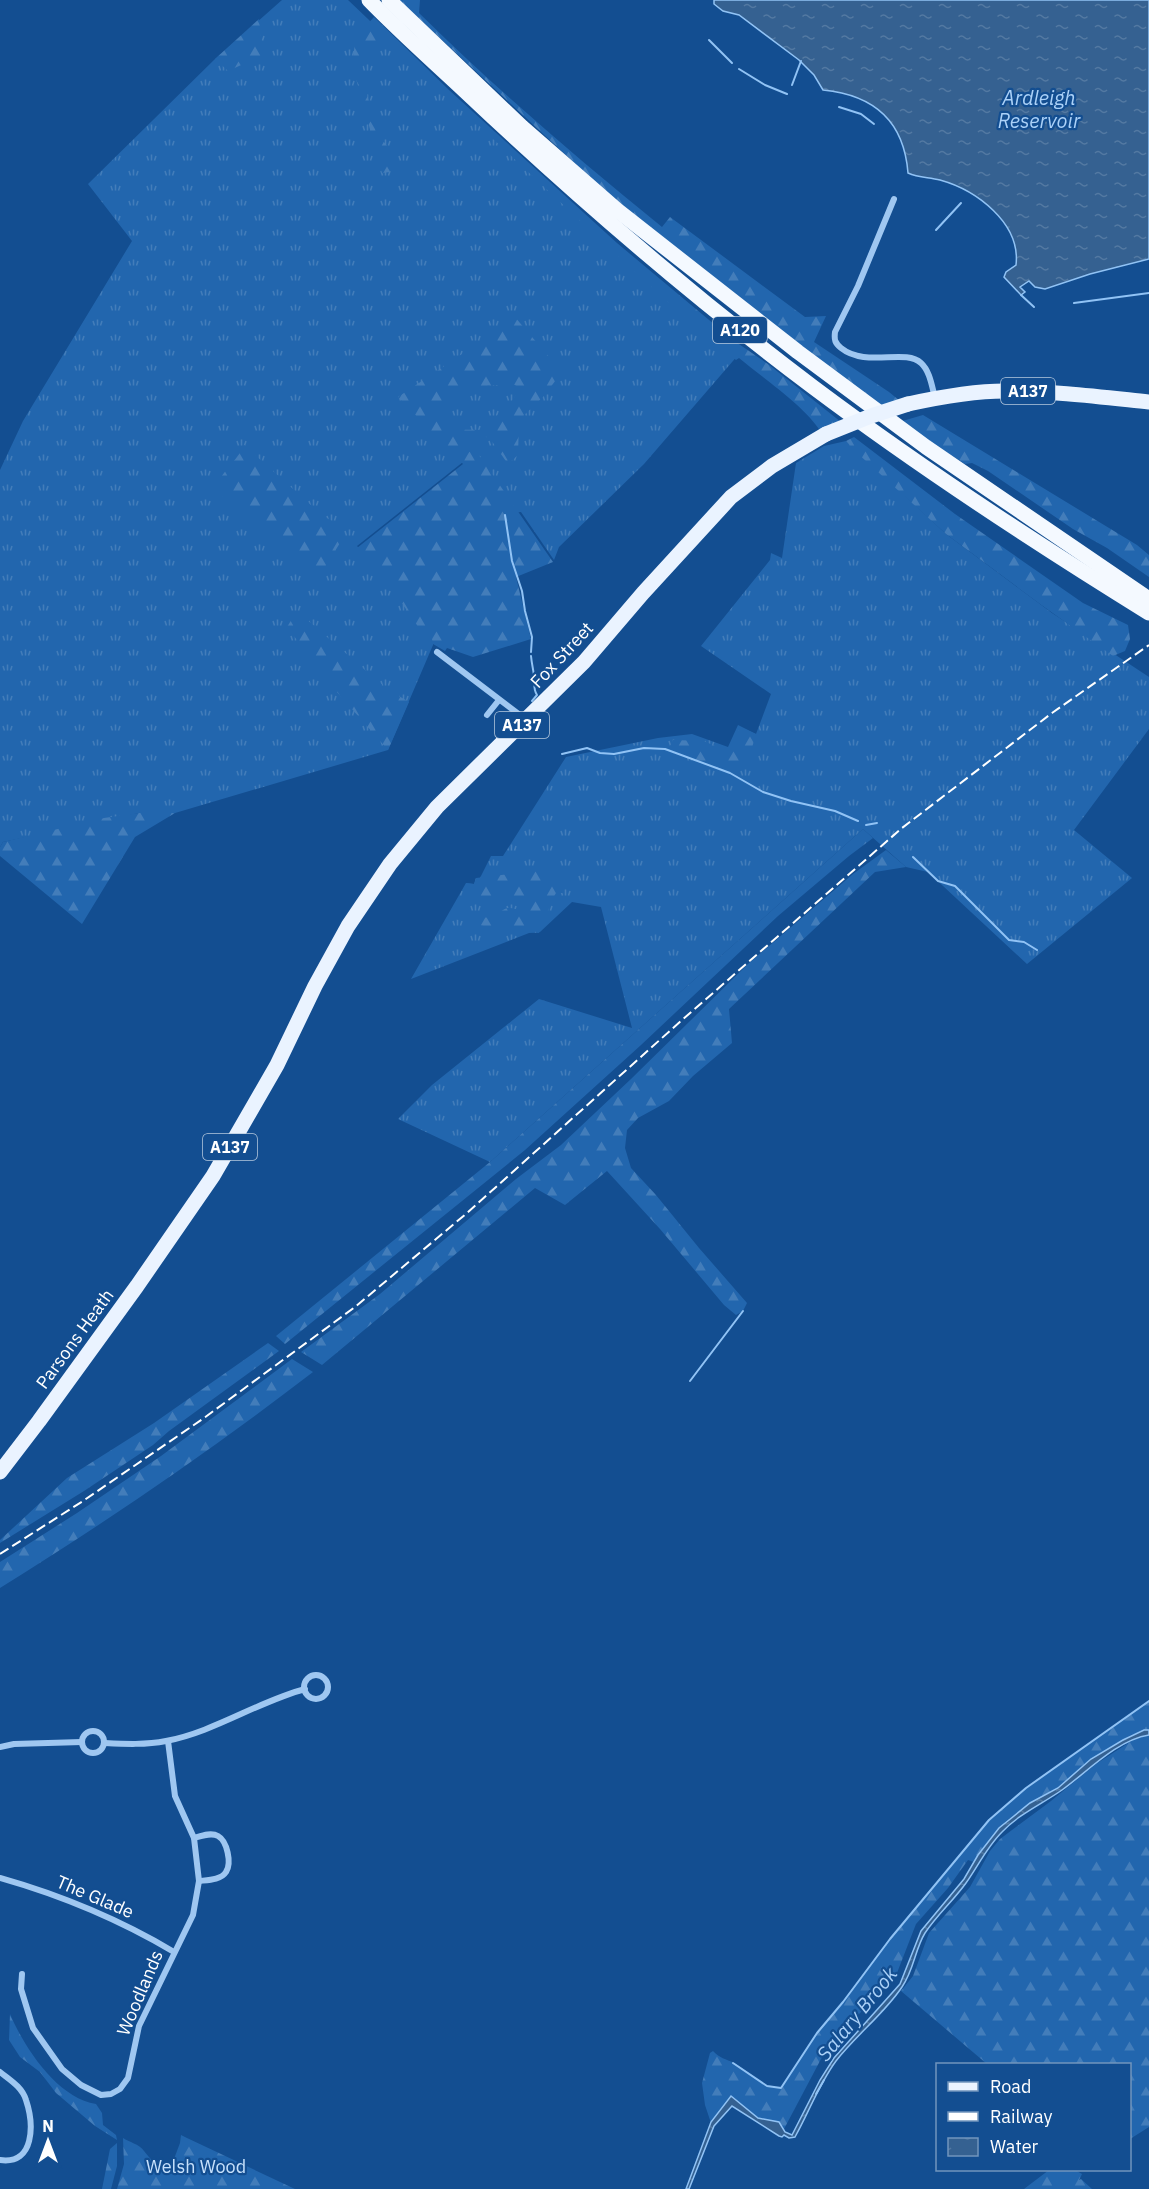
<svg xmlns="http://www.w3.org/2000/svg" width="1149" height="2189" font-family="'IBM Plex Sans',sans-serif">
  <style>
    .grass { fill: url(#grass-tufts) }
    .forest { fill: url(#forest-firs) }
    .water { fill: url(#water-ripples); stroke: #91c3f5; stroke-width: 1.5 }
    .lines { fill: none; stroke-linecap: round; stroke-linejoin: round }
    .stream { stroke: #91c3f5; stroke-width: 2 }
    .minor { stroke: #9fc7f1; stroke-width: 6 }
    .primary { stroke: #eaf3ff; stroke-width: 15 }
    .trunk { stroke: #f4f9ff; stroke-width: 15 }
    .rail { stroke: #fff; stroke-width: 2; stroke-dasharray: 10 4.5; stroke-linecap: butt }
    .primary-bridge { stroke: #eaf3ff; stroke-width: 15 }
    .labels { text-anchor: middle; stroke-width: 4.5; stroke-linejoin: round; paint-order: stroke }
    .shield { fill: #134e91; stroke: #b8cade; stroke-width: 1.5 }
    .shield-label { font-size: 16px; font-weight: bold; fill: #fff }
    .street-label { font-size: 18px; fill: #fff; stroke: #134e91 }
    .park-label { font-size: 18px; fill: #c7e1fc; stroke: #134e91 }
    .water-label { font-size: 20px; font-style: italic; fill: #abd1f8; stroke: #134e91 }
  </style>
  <defs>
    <pattern id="grass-tufts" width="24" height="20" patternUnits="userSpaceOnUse" patternTransform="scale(1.5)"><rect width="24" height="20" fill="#2266ae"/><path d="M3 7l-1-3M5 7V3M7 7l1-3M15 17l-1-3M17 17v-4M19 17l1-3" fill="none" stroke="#437dba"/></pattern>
    <pattern id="forest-firs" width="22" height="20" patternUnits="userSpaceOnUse" patternTransform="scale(1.5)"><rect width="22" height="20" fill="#2266ae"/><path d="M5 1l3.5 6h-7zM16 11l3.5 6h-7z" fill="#437dba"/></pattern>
    <pattern id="water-ripples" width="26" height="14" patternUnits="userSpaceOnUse" patternTransform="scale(1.5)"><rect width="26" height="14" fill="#356191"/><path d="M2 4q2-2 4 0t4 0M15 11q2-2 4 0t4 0" fill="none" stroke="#5379a2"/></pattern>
  </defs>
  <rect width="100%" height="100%" fill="#134e91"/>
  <g class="grass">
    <polygon points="282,0 348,0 430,78 739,354 644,464 559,547 554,560 521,512 504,514 463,462 357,546 375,565 433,637 433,645 388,750 175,813 139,813 3,842 0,847 0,470 23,421 132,241 88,184 215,59"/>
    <polygon points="846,441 946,534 1052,613 1149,677 1149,729 1074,830 1132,878 1027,964 928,872 906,867 863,829 490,1162 398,1119 432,1085 539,999 632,1028 601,907 572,902 540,932 529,933 411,979 466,883 474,884 476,878 480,878 491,856 503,856 566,757 658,738 692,734 728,747 738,725 756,734 771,694 701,646 770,560 771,553 782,558 796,463 824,446"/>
  </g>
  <g class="forest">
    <path d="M399,0H420L419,13C496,89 578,159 662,227L670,217L805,317L826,316L814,342L889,392L900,401L872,409L637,221Z"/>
    <path d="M374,17L449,90L617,243L733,340L768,364L841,422L821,432C805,406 763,378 739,358L736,360L669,303L606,245L390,42L362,61L364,81L376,132L394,155L390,172L382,173L352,64L356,37Z"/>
    <polygon points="259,19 263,55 228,71 215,59"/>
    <path d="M514,316L562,372L543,397L519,420L518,455L508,464L491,440L485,436C488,416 500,417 509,405C513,400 516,394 520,388L513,384C494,385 455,386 444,403C441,407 440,413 438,417C443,433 467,429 482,430L474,441L463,448L468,453L474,448L553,562L516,577L531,639L473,657L447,648L445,651L433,644L432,639L419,628L388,583L357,548L463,464L398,397L495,332Z"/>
    <polygon points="923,415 1137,545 1149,555 1149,577 1107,548 1073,529 988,471 972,463 965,464 899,422"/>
    <polygon points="854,437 955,514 1083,603 1128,625 1130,639 1125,651 1113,656 1040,604 946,534 855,451 846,441"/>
    <path d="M244,445L322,515L335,523L345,535L313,586L303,563L216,491C215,477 239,460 244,445Z"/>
    <polygon points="297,611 387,689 409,702 388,750 337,692 287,627"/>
    <path d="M740,727L756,734C751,749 749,768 735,775L668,750L673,740L704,741L728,752L732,748Z"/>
    <polygon points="139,813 175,813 135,837 82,924 0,856 0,847 3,842 104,818"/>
    <polygon points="863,829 873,838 849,856 778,916 641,1045 525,1150 285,1344 276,1336 490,1162"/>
    <polygon points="886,850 906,867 875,872 729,1009 732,1043 693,1076 669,1101 638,1118 627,1130 625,1148 631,1168 656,1195 699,1248 747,1303 743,1311 736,1315 724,1305 660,1229 607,1171 565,1205 535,1188 322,1365 301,1352 380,1294 516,1179 561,1145 631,1079 748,964 853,874"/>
    <path d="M537,871H553L564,893H556L553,898L539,933L500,930L455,919L461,916L496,918C504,905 510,907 523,911V908L513,896C496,897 483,901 467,892L466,883L474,884L476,878Z"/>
    <polygon points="268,1343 279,1351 169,1431 153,1445 84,1491 0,1543 0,1540 67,1478 154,1423"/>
    <path d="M292,1359L313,1372C213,1449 108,1521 0,1588V1562L77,1513L161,1456Z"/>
    <path d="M1149,1701V1730L1131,1735L1091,1759L1058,1788L1030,1803L1006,1821L974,1862L968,1860L948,1888L916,1924L895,1978L847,2026L821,2059L784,2129C779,2117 768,2123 758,2118C748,2113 740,2103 731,2096L711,2123L705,2105L702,2083L710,2053L713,2051C719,2058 726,2059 734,2063C750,2071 762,2089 781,2088L817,2033L843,2002L890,1939L989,1820L1026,1788Z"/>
    <polygon points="1149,1735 1149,2127 1130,2139 1130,2064 987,2064 901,1991 913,1976 929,1933 970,1887 990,1851 1000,1839 1051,1801 1096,1764 1133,1740"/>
    <path d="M10,2014C24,2047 57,2098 96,2104L102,2113L103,2125L116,2135L117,2140L95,2126L56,2093L40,2072L20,2057L9,2040Z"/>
    <path d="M181,2135L187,2138L295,2189H117L124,2164L123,2138C129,2142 139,2144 144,2151C150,2158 160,2171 168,2175L180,2143Z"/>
    <polygon points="117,2143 117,2166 111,2189 102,2189 110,2149"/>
    <polygon points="1049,2170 1075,2170 1082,2174 1079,2180 1081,2179 1092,2189 1024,2189"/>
  </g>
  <g class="water">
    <path d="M714,0H1149V259L1090,274L1045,289L1035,287L1029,281L1020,287L1025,292L1021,295L1004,277L1006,272L1016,265C1021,223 976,190 940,180C929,177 919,178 908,173C904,121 874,95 823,90L814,75L799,60L739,15L723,11L714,4Z"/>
    <path d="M1144,1730H1149V1735C1117,1740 1087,1772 1062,1790C1042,1804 1019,1814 1002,1832C987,1847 978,1866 966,1883C953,1901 937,1915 925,1933C915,1949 914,1970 902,1987C884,2014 856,2035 836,2061C819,2084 809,2112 795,2137L789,2138L784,2135L782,2137L779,2136L732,2106L714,2126L689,2189H686L711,2122L731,2096L758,2118L779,2122L785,2132L792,2135L820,2080L834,2058L900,1984L921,1931L964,1879L978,1855L999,1828L1030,1803L1058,1788L1091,1759L1123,1740Z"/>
  </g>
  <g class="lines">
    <g class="stream">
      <polyline points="709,40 732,63"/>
      <polyline points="739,69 765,85 787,94"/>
      <polyline points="792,85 801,61"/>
      <polyline points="839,107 861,114 874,124"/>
      <polyline points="936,230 961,203"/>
      <polyline points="1021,295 1034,307"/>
      <polyline points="1074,303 1149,293"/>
      <polyline points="505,515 512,561 522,591 525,611 532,637 531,652"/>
      <path d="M531,656C532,666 533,667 534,676C536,684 532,687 537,695L532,701"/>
      <polyline points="562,754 587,748 600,753 614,754 644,748 665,749 730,773 763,792 791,801 835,811 858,821"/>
      <polyline points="866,825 877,823"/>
      <polyline points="913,857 938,881 955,886 1009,940 1024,942 1037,950"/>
      <polyline points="690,1381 743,1311"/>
      <polyline points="733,2063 767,2086 781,2088 817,2033 843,2002 890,1939 989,1820 1026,1788 1149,1701"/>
      <polyline points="816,2094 824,2080"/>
    </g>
    <g class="minor">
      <path d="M894,199L858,286L835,332C834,340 835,343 841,348C866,368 905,348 921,363C930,371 932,387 935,398"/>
      <polyline points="437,652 525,719"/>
      <polyline points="487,715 499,700"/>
      <circle cx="316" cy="1687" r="12"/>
      <circle cx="93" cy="1742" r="11"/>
      <path d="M105,1743C125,1744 146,1745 166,1741C214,1732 257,1702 305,1689"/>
      <polyline points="0,1747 14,1744 82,1742"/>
      <path d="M194,1838C201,1836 211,1832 218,1836C227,1841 232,1863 226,1872C221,1880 208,1880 199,1881"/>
      <path d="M0,1878C60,1895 120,1920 174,1952"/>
      <polyline points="22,1974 21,1989 33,2028 62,2069 81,2085 101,2095 111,2094 120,2089 128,2078 139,2026 193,1915 199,1881 194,1838 175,1796 168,1741"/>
      <path d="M0,2072C10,2080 22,2087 26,2100C34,2124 35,2165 0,2160"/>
    </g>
    <g class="primary">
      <path d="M908,404C940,397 972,391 1005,391C1053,391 1101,397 1149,402"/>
      <polyline points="0,1472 39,1421 137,1286 213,1176 277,1065 315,986 348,926 390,864 437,807 584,662 643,593 731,497 772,466 826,434"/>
    </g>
    <g class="trunk">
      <path d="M369,0C400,32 434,62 467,93C577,197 692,296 813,387C921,468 1034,542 1149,613"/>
      <polyline points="389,0 522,127 617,210 798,352 926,447 1149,599"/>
    </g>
    <polyline class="rail" points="0,1554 83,1501 204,1418 355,1307 467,1213 682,1020 902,828 1052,713 1149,645"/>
    <polyline class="primary-bridge" points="826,434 871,416 908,404"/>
  </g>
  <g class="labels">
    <g class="shield">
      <rect x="713" y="317" width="54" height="26" rx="4.5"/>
      <rect x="1001" y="378" width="54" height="26" rx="4.5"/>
      <rect x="495" y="712" width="54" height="26" rx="4.5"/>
      <rect x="203" y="1134" width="54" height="26" rx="4.5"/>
    </g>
    <g class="shield-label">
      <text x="740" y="336">A120</text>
      <text x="1028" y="397">A137</text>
      <text x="522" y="731">A137</text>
      <text x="230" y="1153">A137</text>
    </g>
    <g class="street-label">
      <text transform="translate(562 655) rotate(-47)" y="6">Fox Street</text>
      <text transform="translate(75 1339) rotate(-54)" y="6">Parsons Heath</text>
      <text transform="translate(95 1897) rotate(23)" y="6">The Glade</text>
      <text transform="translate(140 1993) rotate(-67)" y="6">Woodlands</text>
    </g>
    <g class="park-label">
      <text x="196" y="2173">Welsh Wood</text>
    </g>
    <g class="water-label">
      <text x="1039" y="105">Ardleigh<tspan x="1039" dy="23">Reservoir</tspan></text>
      <text transform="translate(857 2014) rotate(-51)" y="7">Salary Brook</text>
    </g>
  </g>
  <rect x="936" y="2063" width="195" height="108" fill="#134e91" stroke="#7195bd" stroke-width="1.5"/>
  <rect x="948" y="2082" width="30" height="9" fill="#eaf3ff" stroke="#7195bd" stroke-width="1.5"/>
  <text x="990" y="2093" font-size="18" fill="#ffffff">Road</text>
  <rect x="948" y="2112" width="30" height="9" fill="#ffffff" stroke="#7195bd" stroke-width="1.5"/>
  <text x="990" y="2123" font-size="18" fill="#ffffff">Railway</text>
  <rect x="948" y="2138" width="30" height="18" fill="url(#water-ripples)" stroke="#7195bd" stroke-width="1.5"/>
  <text x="990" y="2153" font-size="18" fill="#ffffff">Water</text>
  <g transform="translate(48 2141)" stroke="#134e91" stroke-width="4.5" paint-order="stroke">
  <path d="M0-4.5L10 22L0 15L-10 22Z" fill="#ffffff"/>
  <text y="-9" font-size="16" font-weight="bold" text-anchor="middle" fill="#ffffff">N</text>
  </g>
</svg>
